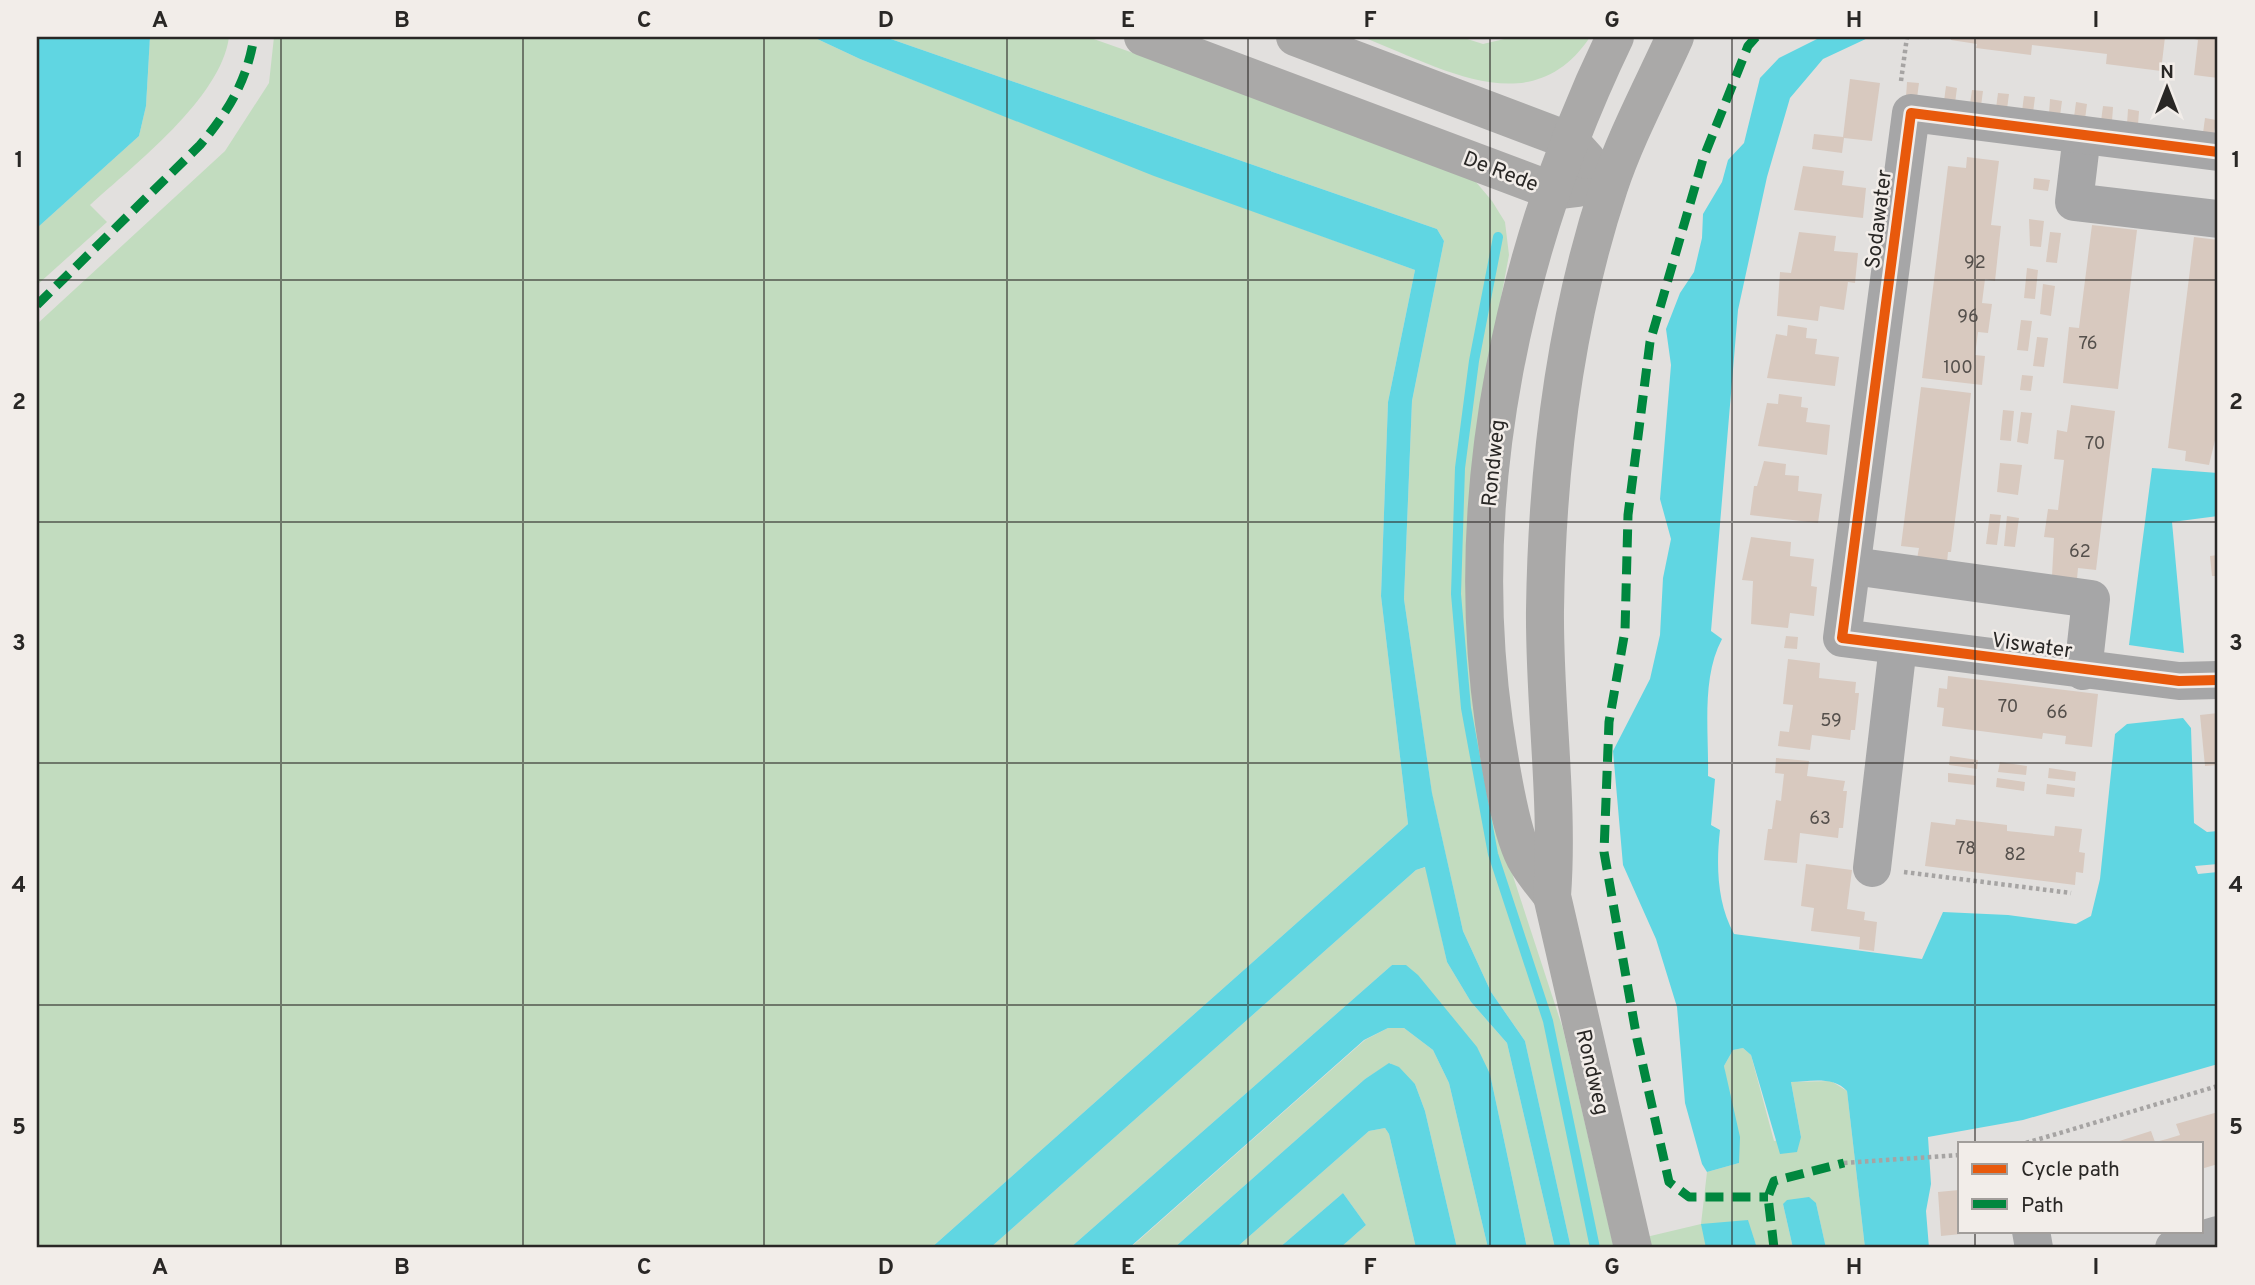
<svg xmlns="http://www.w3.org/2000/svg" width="2255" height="1285" font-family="Overpass,sans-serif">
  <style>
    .green { fill: #c2dcbf }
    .water { fill: #60d6e2 }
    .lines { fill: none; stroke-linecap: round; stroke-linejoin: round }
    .stream { stroke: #60d6e2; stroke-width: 10 }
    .building { fill: #d8c9bf }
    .path { stroke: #a6a4a3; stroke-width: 4.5; stroke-dasharray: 3.5 3.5; stroke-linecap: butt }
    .minor { stroke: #a6a6a7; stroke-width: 38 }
    .major { stroke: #aaa9a8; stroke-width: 38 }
    .quiet { stroke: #00873e; stroke-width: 9; stroke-dasharray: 18 9; stroke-linecap: butt }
    .cycleway-casing { stroke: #f2ede9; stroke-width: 15 }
    .cycleway { stroke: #e8590c; stroke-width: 10 }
    .grid { fill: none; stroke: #292725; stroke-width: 2; stroke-opacity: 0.55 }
    .labels { text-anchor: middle; stroke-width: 5; stroke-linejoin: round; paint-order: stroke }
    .number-label { font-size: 18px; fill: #55504c }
    .street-label { font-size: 21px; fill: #292725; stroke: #f2ede9 }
    .neatline { fill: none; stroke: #292725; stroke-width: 2.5 }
    .grid-label { font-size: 23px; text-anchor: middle; font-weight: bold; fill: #292725 }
  </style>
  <rect width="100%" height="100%" fill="#e2e0de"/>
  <g class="green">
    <path d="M150,37H229C221,98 134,165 90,205L107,222L37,285V228L139,136L146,106Z"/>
    <polygon points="274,37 813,37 860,59 1154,175 1415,270 1388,402 1381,596 1408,824 931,1248 37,1248 37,324 225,151 269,83"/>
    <polygon points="885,37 1088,37 1451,165 1476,182 1492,201 1505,222 1509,255 1474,443 1472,643 1513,876 1563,1029 1614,1248 1571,1248 1525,1041 1491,992 1463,931 1432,794 1404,599 1412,401 1444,241 1437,229"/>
    <path d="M1362,37H1461L1483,44L1513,37H1590C1531,126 1438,65 1362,37Z"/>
    <polygon points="1426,867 1447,962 1471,1002 1507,1043 1555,1248 1527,1248 1490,1074 1392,965 1070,1248 990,1248 1416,870"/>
    <polygon points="1388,1028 1404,1028 1433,1050 1449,1083 1488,1248 1457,1248 1425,1111 1415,1084 1390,1063 1365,1079 1174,1248 1130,1248 1365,1040"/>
    <polygon points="1743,1048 1751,1055 1774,1141 1801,1137 1791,1082 1831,1081 1847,1091 1865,1248 1826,1248 1816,1203 1783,1204 1793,1248 1757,1248 1747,1220 1706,1248 1644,1248 1642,1238 1701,1224 1707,1172 1739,1163 1724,1066 1733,1050"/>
    <polygon points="1385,1128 1389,1134 1416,1248 1340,1248 1366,1225 1343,1193 1279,1248 1236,1248 1369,1131"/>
  </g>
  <g class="water">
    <polygon points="37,37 150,37 146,106 139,136 37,228"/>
    <polygon points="813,37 885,37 1437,229 1444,241 1412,401 1404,599 1432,793 1463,931 1491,992 1525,1041 1571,1248 1555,1248 1507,1043 1471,1002 1447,962 1425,867 1416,870 990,1248 931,1248 1408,824 1381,596 1388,402 1415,270 1154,176 860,59"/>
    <path d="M1821,37H1870L1823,59L1790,98L1767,177L1738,310L1711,631L1722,639C1701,678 1709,733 1708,776L1715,779L1711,825L1720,830C1716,865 1717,903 1734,934L1922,959L1943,912L2008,915L2076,924L2091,916L2100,879L2115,734L2127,724L2183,718L2191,728L2194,823L2207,832L2218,831V864L2195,866L2198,874L2218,872V1064L2023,1120L1928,1137L1931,1184L1926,1211L1929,1248H1865L1847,1091C1834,1076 1810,1081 1791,1082L1801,1137L1797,1152L1780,1154L1751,1055L1743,1048L1733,1050L1724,1066L1740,1137L1739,1163L1707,1172L1702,1164L1685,1103L1677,1007L1656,939L1623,865L1613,751L1650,679L1660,635L1663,578L1671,539L1660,499L1671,365L1666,329L1680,293L1694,272L1702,238L1703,214L1722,182L1728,160L1744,143L1760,78L1779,58Z"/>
    <polygon points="2152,468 2218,473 2218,516 2172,522 2184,653 2129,645"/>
    <polygon points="1392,965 1406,965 1418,975 1477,1047 1490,1074 1527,1248 1488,1248 1449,1083 1433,1050 1404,1028 1388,1028 1364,1040 1129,1248 1070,1248"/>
    <polygon points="1389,1063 1399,1067 1415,1084 1425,1111 1457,1248 1416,1248 1389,1134 1385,1128 1369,1131 1236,1248 1174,1248 1365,1079"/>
    <polygon points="1343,1193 1366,1225 1340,1248 1279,1248"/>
    <polygon points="1809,1197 1816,1203 1826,1248 1793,1248 1783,1204 1787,1200"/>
    <polygon points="1748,1220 1757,1248 1706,1248 1701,1224"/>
  </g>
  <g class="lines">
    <polyline class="stream" points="1498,237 1474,361 1460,468 1456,594 1466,708 1493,854 1548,1021 1595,1248"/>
  </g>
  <g class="building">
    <polygon points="1951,37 2165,37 2161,71 2106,64 2107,54 2032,45 2031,55 1976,48 1977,44 1951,40"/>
    <polygon points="2187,37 2218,37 2218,78 2194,75 2198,40"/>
    <polygon points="1850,79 1880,83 1872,141 1844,138 1842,153 1812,149 1814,134 1843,137"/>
    <polygon points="1907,82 1919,83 1917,98 1906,97"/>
    <polygon points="1946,86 1957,88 1955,103 1944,101"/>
    <polygon points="1972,90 1983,91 1981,106 1970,104"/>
    <polygon points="1998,93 2009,94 2007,109 1996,108"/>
    <polygon points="2024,96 2035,97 2033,113 2022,111"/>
    <polygon points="2050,99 2062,101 2060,116 2049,114"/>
    <polygon points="2076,102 2087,104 2085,119 2074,117"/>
    <polygon points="2103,106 2113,107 2112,122 2101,121"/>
    <polygon points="2128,109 2139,111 2138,125 2127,124"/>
    <polygon points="2205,118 2216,120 2214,135 2203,133"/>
    <polygon points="1967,157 1999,161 1991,225 2001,226 1998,253 1995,281 1985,279 1982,303 1992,304 1988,333 1978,332 1975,355 1985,356 1982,385 1922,378 1948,166 1966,168"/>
    <polygon points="1803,166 1844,171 1842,185 1866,188 1863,218 1794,210"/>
    <polygon points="2034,178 2050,180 2048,191 2033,189"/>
    <polygon points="2029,219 2044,221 2041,247 2030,246"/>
    <polygon points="2092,225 2137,230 2118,389 2063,383 2069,327 2079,328"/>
    <polygon points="1799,232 1836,236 1834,251 1858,253 1855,283 1848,282 1844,310 1820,306 1818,321 1777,316 1780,272 1791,273"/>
    <polygon points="2050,232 2061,233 2057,263 2046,262"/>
    <polygon points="2194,237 2218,240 2218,428 2209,465 2185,461 2186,451 2168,448"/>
    <polygon points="2027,268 2038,270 2035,299 2024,298"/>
    <polygon points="2043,284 2055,286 2051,316 2040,314"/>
    <polygon points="2021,320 2032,321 2028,351 2017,350"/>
    <polygon points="1788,325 1807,328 1806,338 1817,339 1815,354 1839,357 1835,386 1767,378 1776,334 1787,336"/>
    <polygon points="2037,337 2048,338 2044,367 2033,366"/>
    <polygon points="2022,375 2033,376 2031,391 2020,390"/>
    <polygon points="1921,387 1971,393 1951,552 1948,552 1947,563 1917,559 1919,548 1901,546"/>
    <polygon points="1779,394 1802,397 1801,407 1808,408 1806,422 1830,425 1827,455 1758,446 1767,403 1778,404"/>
    <polygon points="2071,405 2115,411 2096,570 2078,568 2077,579 2052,576 2054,538 2044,537 2048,509 2058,510 2064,460 2054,459 2057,430 2067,432"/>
    <polygon points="2003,410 2014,411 2011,441 2000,440"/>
    <polygon points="2021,412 2032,413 2028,444 2017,442"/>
    <polygon points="1764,461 1786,464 1785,475 1799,476 1798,491 1822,494 1818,523 1750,515 1754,486 1757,486"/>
    <polygon points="2000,463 2022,465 2018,495 1997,492"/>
    <polygon points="1990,514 2001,515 1997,545 1986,544"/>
    <polygon points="2007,516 2019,518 2015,547 2004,546"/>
    <polygon points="1751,537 1791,542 1790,556 1814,559 1811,586 1817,587 1814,616 1790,613 1788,628 1751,624 1753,581 1742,580"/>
    <polygon points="2218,555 2218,576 2212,576 2210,556"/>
    <polygon points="1786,636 1798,637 1797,649 1784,648"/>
    <polygon points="1788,659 1820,663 1819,678 1856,682 1855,693 1859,693 1855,730 1851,730 1850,740 1812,735 1810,750 1778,746 1780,731 1789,732 1793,705 1783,704"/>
    <polygon points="1948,676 2098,694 2092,747 2065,744 2066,736 2043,733 2042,739 1942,726 1944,708 1937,707 1939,688 1947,689"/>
    <polygon points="2218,713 2218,765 2205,766 2200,715"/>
    <polygon points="1950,756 1978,760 1977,769 1949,765"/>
    <polygon points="1776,758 1809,761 1807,776 1845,781 1843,791 1847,791 1843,828 1839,828 1838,838 1800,833 1797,863 1764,860 1768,829 1772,829 1776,800 1781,801 1784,774 1775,773"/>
    <polygon points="2000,762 2027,766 2026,775 1998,772"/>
    <polygon points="2049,768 2076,772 2075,781 2048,778"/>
    <polygon points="1948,773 1976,776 1975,785 1948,782"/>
    <polygon points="1997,778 2025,782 2024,791 1996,787"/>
    <polygon points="2047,784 2075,788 2074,797 2046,794"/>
    <polygon points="1956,819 2007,825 2007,831 2054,836 2055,826 2082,829 2079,852 2085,853 2083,873 2076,872 2075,885 1925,866 1931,822 1955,825"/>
    <polygon points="1806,864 1852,870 1847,909 1865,912 1864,920 1877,922 1874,951 1859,949 1860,937 1811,931 1814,908 1801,906"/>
    <polygon points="2218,1112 2218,1164 2201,1169 2201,1143 2113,1143 2151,1131 2155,1142 2167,1139 2180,1135 2176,1124"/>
    <polygon points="1959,1190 1959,1231 1971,1233 1941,1236 1938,1192"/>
  </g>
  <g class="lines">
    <g class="path">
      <polyline points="1901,81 1907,37"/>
      <polyline points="1904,872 2071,893"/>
      <polyline points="2026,1143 2218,1086"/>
      <polyline points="1844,1163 1959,1155"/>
    </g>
    <g class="minor">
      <polyline points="2082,135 2074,202 2218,219"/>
      <polyline points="2218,152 1911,113 1842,638 2179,681 2218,680"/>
      <polyline points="1853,566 2091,599 2083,671"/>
      <polyline points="1872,868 1898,646"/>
      <polyline points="2031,1231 2034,1248"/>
      <polyline points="2174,1248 2218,1235"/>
    </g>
    <g class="major">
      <polyline points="1143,37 1553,191 1578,188"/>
      <polyline points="1295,37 1570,141 1587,160"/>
      <path d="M1552,896C1544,885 1534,874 1527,862C1510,835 1499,756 1494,723C1461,490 1514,247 1615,37"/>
      <path d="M1633,1248L1552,896C1559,801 1544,705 1545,610C1547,468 1564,323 1609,187C1626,136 1653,86 1675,37"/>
    </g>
    <g class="quiet">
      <polyline points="1756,37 1748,46 1703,159 1650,342 1628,515 1625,631 1609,722 1604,852 1637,1039 1669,1182 1689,1197 1768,1197"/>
      <path d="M37,305L200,145C228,112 247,81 254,37"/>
      <polyline points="1774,1248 1768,1197 1774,1181 1844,1163"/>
    </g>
    <defs>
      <polyline id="cycleway" points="2218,152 1911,113 1842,638 2179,681 2218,680"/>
    </defs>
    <use href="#cycleway" class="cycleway-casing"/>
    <use href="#cycleway" class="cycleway"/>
  </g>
  <path class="grid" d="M281,37V1248M523,37V1248M764,37V1248M1007,37V1248M1248,37V1248M1490,37V1248M1732,37V1248M1975,37V1143M37,280H2218M37,522H2218M37,763H2218M37,1005H2218M1975,1231V1248"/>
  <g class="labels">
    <g class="number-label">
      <text x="1975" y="268">92</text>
      <text x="1968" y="322">96</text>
      <text x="2088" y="349">76</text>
      <text x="1958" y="373">100</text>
      <text x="2095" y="449">70</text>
      <text x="2080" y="557">62</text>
      <text x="2008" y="712">70</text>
      <text x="2057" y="718">66</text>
      <text x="1831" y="726">59</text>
      <text x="1820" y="824">63</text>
      <text x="1966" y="854">78</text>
      <text x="2015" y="860">82</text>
    </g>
    <g class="street-label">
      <text transform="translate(1501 171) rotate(21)" y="7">De Rede</text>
      <text transform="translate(1878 219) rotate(-83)" y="7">Sodawater</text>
      <text transform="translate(1493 463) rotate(-84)" y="7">Rondweg</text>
      <text transform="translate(2032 645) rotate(8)" y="7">Viswater</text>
      <text transform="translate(1593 1072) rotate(77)" y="7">Rondweg</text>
    </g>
  </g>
  <rect width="2255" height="1285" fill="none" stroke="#f2ede9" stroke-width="77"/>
  <rect x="1958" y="1142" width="245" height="91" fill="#f2ede9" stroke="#a29e9b" stroke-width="2"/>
  <rect x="1972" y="1164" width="35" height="10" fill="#e8590c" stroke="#a29e9b" stroke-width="2"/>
  <text x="2021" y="1176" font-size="21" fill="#292725">Cycle path</text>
  <rect x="1972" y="1199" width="35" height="10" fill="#00873e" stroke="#a29e9b" stroke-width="2"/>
  <text x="2021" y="1212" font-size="21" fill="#292725">Path</text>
  <g transform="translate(2167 88)" stroke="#f2ede9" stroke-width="5" paint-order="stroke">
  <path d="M0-5L12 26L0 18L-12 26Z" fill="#292725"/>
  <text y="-10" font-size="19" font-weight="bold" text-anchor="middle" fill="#292725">N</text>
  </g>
  <rect x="38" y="38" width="2178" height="1208" class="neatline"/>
  <g class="grid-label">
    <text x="160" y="27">A</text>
    <text x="402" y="27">B</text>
    <text x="644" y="27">C</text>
    <text x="886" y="27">D</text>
    <text x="1128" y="27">E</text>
    <text x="1370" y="27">F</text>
    <text x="1612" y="27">G</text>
    <text x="1854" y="27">H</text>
    <text x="2096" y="27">I</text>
    <text x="19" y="167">1</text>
    <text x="2236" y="167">1</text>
    <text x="19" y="409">2</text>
    <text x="2236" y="409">2</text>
    <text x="19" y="650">3</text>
    <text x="2236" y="650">3</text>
    <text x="19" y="892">4</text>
    <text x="2236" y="892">4</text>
    <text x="19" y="1134">5</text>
    <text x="2236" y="1134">5</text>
    <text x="160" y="1274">A</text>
    <text x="402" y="1274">B</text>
    <text x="644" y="1274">C</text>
    <text x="886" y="1274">D</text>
    <text x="1128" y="1274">E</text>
    <text x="1370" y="1274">F</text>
    <text x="1612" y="1274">G</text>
    <text x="1854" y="1274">H</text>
    <text x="2096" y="1274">I</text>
  </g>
</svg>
